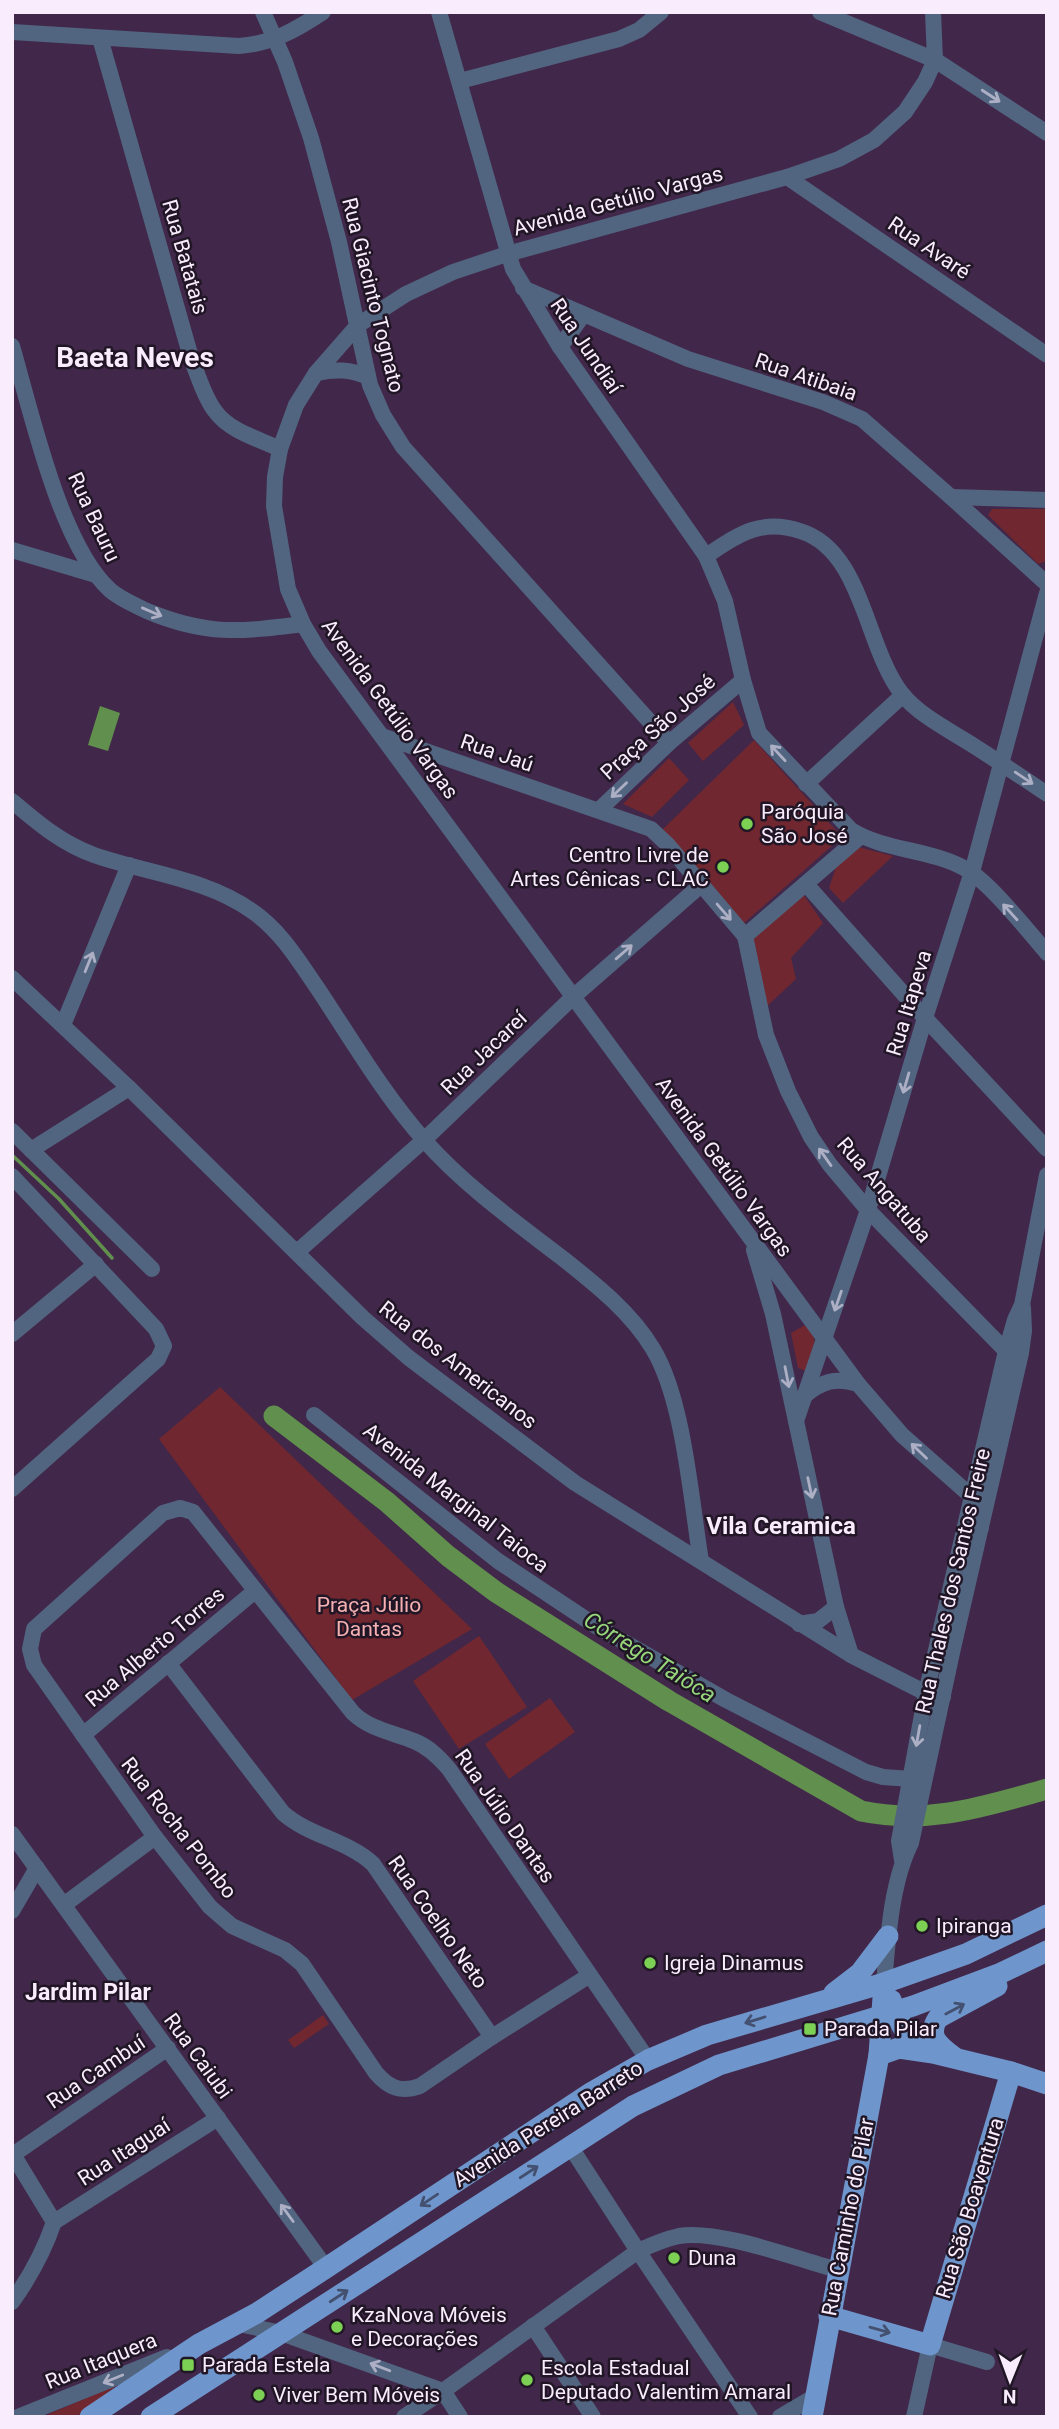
<svg xmlns="http://www.w3.org/2000/svg" width="1059" height="2429" font-family="Roboto,sans-serif">
  <style>
    .green { fill: #70272f }
    .water { fill: #618f4d }
    .lines { fill: none; stroke-linecap: round; stroke-linejoin: round }
    .stream { stroke: #618f4d; stroke-width: 3.5 }
    .river { stroke: #618f4d; stroke-width: 21 }
    .minor { stroke: #526580; stroke-width: 16 }
    .major { stroke: #6f96cc; stroke-width: 21 }
    .oneway { stroke: #adafc5 }
    .oneway2 { stroke: #445070 }
    .poi-dot { fill: #7cd154; stroke: #211625; stroke-width: 2.5 }
    .labels { text-anchor: middle; stroke-width: 5; stroke-linejoin: round; paint-order: stroke }
    .street-label { font-size: 21px; fill: #f8ecfd; stroke: #211625 }
    .poi-label { font-size: 21px; fill: #f8ecfd; stroke: #211625; text-anchor: start }
    .park-label { font-size: 21px; fill: #f6b0b2; stroke: #211625 }
    .water-label { font-size: 23px; font-style: italic; fill: #97d77c; stroke: #211625 }
    .neighbourhood-label { font-size: 23px; font-weight: bold; fill: #f8ecfd; stroke: #211625 }
    .quarter-label { font-size: 24px; font-weight: bold; fill: #f8ecfd; stroke: #211625 }
    .district-label { font-size: 28px; font-weight: bold; fill: #f8ecfd; stroke: #211625 }
  </style>
  <rect width="100%" height="100%" fill="#41284a"/>
  <g class="green">
    <polygon points="992,509 1047,509 1047,561 1038,564 988,515"/>
    <polygon points="733,702 744,725 703,761 688,743"/>
    <polygon points="754,740 842,837 744,923 661,831"/>
    <polygon points="669,758 689,780 652,817 623,804"/>
    <polygon points="854,846 893,856 843,903 829,888 838,861"/>
    <polygon points="803,894 823,923 791,958 796,979 765,1008 752,938"/>
    <polygon points="805,1325 814,1336 815,1353 806,1371 798,1368 791,1333"/>
    <polygon points="220,1387 472,1629 352,1700 159,1439"/>
    <polygon points="479,1636 527,1707 459,1749 413,1681"/>
    <polygon points="550,1698 575,1732 509,1779 485,1744"/>
    <polygon points="323,2015 329,2024 294,2048 288,2040"/>
    <polygon points="119,2384 76,2417 42,2417"/>
  </g>
  <polygon class="water" points="100,706 120,713 108,751 88,745"/>
  <g class="lines">
    <polyline class="stream" points="12,1155 59,1199 112,1258"/>
    <path class="river" d="M274,1416L387,1502L448,1556L496,1592L669,1701L861,1811C929,1825 982,1807 1047,1789"/>
    <g class="minor">
      <polyline points="263,12 285,62 311,138 339,242 370,385 383,415 403,447 669,743"/>
      <path d="M439,12L513,269L560,347L706,556L725,601L743,680L759,733L851,830C885,851 929,849 964,868C988,880 1028,931 1047,953"/>
      <polyline points="820,12 935,60 1047,133"/>
      <polyline points="933,12 935,60 925,82 905,112 874,140 839,159 787,177 507,254 453,272 406,294 358,325 316,373 296,405 280,449 275,477 274,506 288,589 303,624 319,651 858,1384 902,1435 971,1496 979,1515 981,1528"/>
      <path d="M12,32L239,46C271,44 296,30 323,12"/>
      <path d="M100,38L192,361C199,377 204,397 215,411C229,431 259,439 280,449"/>
      <polyline points="460,81 619,39 639,30 661,12"/>
      <polyline points="787,177 1047,355"/>
      <polyline points="523,288 688,359 823,402 862,419 951,497 1047,584"/>
      <path d="M12,346C31,411 60,545 110,590C120,599 135,605 147,611C207,636 240,632 303,624"/>
      <polyline points="560,347 583,315"/>
      <path d="M316,373C335,369 350,369 368,377"/>
      <polyline points="951,497 1047,500"/>
      <polyline points="12,550 96,575"/>
      <path d="M706,556C738,535 760,518 800,531C863,550 865,647 902,694C919,715 947,729 971,744C996,760 1022,777 1047,794"/>
      <polyline points="382,736 651,829 667,844 745,936"/>
      <polyline points="806,784 903,695"/>
      <path d="M12,801C38,823 61,843 94,855C145,873 206,878 252,911C281,931 298,960 318,989C352,1040 384,1095 425,1141C464,1185 514,1221 561,1257C595,1284 631,1312 653,1349C684,1400 691,1501 701,1561"/>
      <polyline points="599,810 669,743 743,680"/>
      <polyline points="806,884 925,1018 1047,1149"/>
      <polyline points="745,936 766,1035 788,1091 811,1137 830,1165 868,1210 1006,1351 1015,1352"/>
      <polyline points="745,936 861,836"/>
      <polyline points="12,978 129,1088 363,1318 409,1358 575,1483 851,1655 926,1693 943,1697"/>
      <polyline points="63,1025 129,865"/>
      <polyline points="12,1131 152,1269"/>
      <polyline points="31,1150 129,1088"/>
      <polyline points="12,1176 156,1329 164,1346 158,1359 12,1489"/>
      <polyline points="754,1250 773,1314 836,1607 851,1655"/>
      <polyline points="297,1252 424,1140 573,997 701,885"/>
      <polyline points="12,1334 96,1264"/>
      <path d="M804,1396C822,1381 836,1377 858,1384"/>
      <polyline points="314,1415 498,1561 596,1626 726,1700 866,1772 883,1777 911,1779"/>
      <polyline points="796,1421 868,1210 925,1018 972,872 1047,593"/>
      <polyline points="799,1624 818,1621 836,1607"/>
      <path d="M168,1663L283,1813C309,1836 347,1840 373,1864L492,2037"/>
      <polyline points="83,1735 255,1591"/>
      <polyline points="12,1834 326,2268"/>
      <polyline points="902,1860 899,1841 926,1693 1006,1351 1015,1320 1022,1305 1047,1175"/>
      <polyline points="65,1904 155,1837"/>
      <polyline points="12,1911 37,1868"/>
      <path d="M590,1975L492,2037L420,2086C401,2093 389,2088 376,2073L302,1964L285,1950L232,1926L210,1907L155,1837L34,1665L30,1649L34,1629L163,1513L180,1508L193,1512L353,1713C371,1730 392,1732 414,1741C429,1747 439,1757 449,1769L648,2060"/>
      <path d="M884,1983C888,1939 891,1883 911,1843L953,1648L1021,1353L1024,1331L1023,1308"/>
      <polyline points="570,2146 638,2251 750,2417"/>
      <path d="M12,2153L54,2222C44,2251 30,2277 12,2302"/>
      <polyline points="14,2154 168,2048"/>
      <polyline points="54,2222 218,2118"/>
      <polyline points="239,2324 281,2333 443,2391 460,2417"/>
      <polyline points="533,2326 593,2417"/>
      <polyline points="18,2417 167,2357"/>
      <path d="M404,2417L443,2391L638,2251C651,2245 665,2239 679,2236C719,2229 796,2259 838,2270"/>
      <polyline points="780,2417 814,2397"/>
      <polyline points="914,2417 930,2345 987,2362"/>
    </g>
    <g class="major">
      <polyline points="834,1993 860,1973 888,1936"/>
      <path d="M891,2000C900,2022 904,2040 928,2051"/>
      <polyline points="879,2055 899,2048 933,2053 1011,2072 1047,2084"/>
      <path d="M954,2057C939,2046 926,2036 938,2018L997,1986"/>
      <polyline points="829,2316 930,2345 1011,2072"/>
      <polyline points="90,2417 199,2344 257,2313 326,2268 592,2092 648,2060 707,2035 884,1983 966,1954 1047,1915"/>
      <polyline points="151,2417 633,2106 719,2065 913,2006 1001,1973 1047,1951"/>
      <polyline points="812,2417 879,2055 884,1983"/>
    </g>
  </g>
  <defs><path id="oneway-shaft" d="M-6 0H5M1.5-3L5.5 0L1.5 3" fill="none" stroke-width="1.6" stroke-linecap="round" stroke-linejoin="round" transform="scale(1.75)"/></defs>
  <g class="oneway">
    <use href="#oneway-shaft" transform="translate(991 96) rotate(33)"/>
    <use href="#oneway-shaft" transform="translate(152 612) rotate(23)"/>
    <use href="#oneway-shaft" transform="translate(778 753) rotate(-133)"/>
    <use href="#oneway-shaft" transform="translate(1024 778) rotate(34)"/>
    <use href="#oneway-shaft" transform="translate(619 790) rotate(136)"/>
    <use href="#oneway-shaft" transform="translate(724 912) rotate(49)"/>
    <use href="#oneway-shaft" transform="translate(1010 912) rotate(-132)"/>
    <use href="#oneway-shaft" transform="translate(624 952) rotate(-41)"/>
    <use href="#oneway-shaft" transform="translate(89 962) rotate(-68)"/>
    <use href="#oneway-shaft" transform="translate(906 1083) rotate(106)"/>
    <use href="#oneway-shaft" transform="translate(825 1157) rotate(-125)"/>
    <use href="#oneway-shaft" transform="translate(838 1301) rotate(109)"/>
    <use href="#oneway-shaft" transform="translate(787 1377) rotate(79)"/>
    <use href="#oneway-shaft" transform="translate(919 1451) rotate(-136)"/>
    <use href="#oneway-shaft" transform="translate(810 1488) rotate(78)"/>
    <use href="#oneway-shaft" transform="translate(918 1736) rotate(100)"/>
    <use href="#oneway-shaft" transform="translate(287 2213) rotate(-126)"/>
    <use href="#oneway-shaft" transform="translate(380 2367) rotate(-159)"/>
    <use href="#oneway-shaft" transform="translate(113 2379) rotate(158)"/>
  </g>
  <g class="oneway2">
    <use href="#oneway-shaft" transform="translate(955 2009) rotate(-28)"/>
    <use href="#oneway-shaft" transform="translate(755 2020) rotate(163)"/>
    <use href="#oneway-shaft" transform="translate(529 2172) rotate(-33)"/>
    <use href="#oneway-shaft" transform="translate(429 2200) rotate(146)"/>
    <use href="#oneway-shaft" transform="translate(339 2296) rotate(-33)"/>
    <use href="#oneway-shaft" transform="translate(880 2330) rotate(16)"/>
  </g>
  <g class="poi-dot">
    <circle cx="747" cy="824" r="7"/>
    <circle cx="723" cy="867" r="7"/>
    <circle cx="922" cy="1926" r="7"/>
    <circle cx="650" cy="1963" r="7"/>
    <rect x="803" y="2022" width="14" height="14" rx="3.5"/>
    <circle cx="674" cy="2258" r="7"/>
    <circle cx="337" cy="2327" r="7"/>
    <rect x="181" y="2358" width="14" height="14" rx="3.5"/>
    <circle cx="527" cy="2380" r="7"/>
    <circle cx="259" cy="2395" r="7"/>
  </g>
  <g class="labels">
    <g class="street-label">
      <text transform="translate(618 201) rotate(-15)" y="7">Avenida Getúlio Vargas</text>
      <text transform="translate(929 248) rotate(34)" y="7">Rua Avaré</text>
      <text transform="translate(185 257) rotate(74)" y="7">Rua Batatais</text>
      <text transform="translate(373 295) rotate(76)" y="7">Rua Giacinto Tognato</text>
      <text transform="translate(586 346) rotate(56)" y="7">Rua Jundiaí</text>
      <text transform="translate(806 377) rotate(19)" y="7">Rua Atibaia</text>
      <text transform="translate(94 517) rotate(65)" y="7">Rua Bauru</text>
      <text transform="translate(390 709) rotate(54)" y="7">Avenida Getúlio Vargas</text>
      <text transform="translate(658 727) rotate(-42)" y="7">Praça São José</text>
      <text transform="translate(497 753) rotate(19)" y="7">Rua Jaú</text>
      <text transform="translate(909 1003) rotate(-73)" y="7">Rua Itapeva</text>
      <text transform="translate(484 1053) rotate(-44)" y="7">Rua Jacareí</text>
      <text transform="translate(724 1167) rotate(54)" y="7">Avenida Getúlio Vargas</text>
      <text transform="translate(884 1190) rotate(49)" y="7">Rua Angatuba</text>
      <text transform="translate(458 1365) rotate(38)" y="7">Rua dos Americanos</text>
      <text transform="translate(456 1498) rotate(38)" y="7">Avenida Marginal Taioca</text>
      <text transform="translate(953 1581) rotate(-77)" y="7">Rua Thales dos Santos Freire</text>
      <text transform="translate(155 1647) rotate(-40)" y="7">Rua Alberto Torres</text>
      <text transform="translate(505 1816) rotate(55)" y="7">Rua Júlio Dantas</text>
      <text transform="translate(179 1828) rotate(52)" y="7">Rua Rocha Pombo</text>
      <text transform="translate(438 1922) rotate(55)" y="7">Rua Coelho Neto</text>
      <text transform="translate(198 2056) rotate(54)" y="7">Rua Caiubi</text>
      <text transform="translate(96 2072) rotate(-34)" y="7">Rua Cambuí</text>
      <text transform="translate(548 2124) rotate(-32)" y="7">Avenida Pereira Barreto</text>
      <text transform="translate(124 2152) rotate(-33)" y="7">Rua Itaguaí</text>
      <text transform="translate(970 2208) rotate(-73)" y="7">Rua São Boaventura</text>
      <text transform="translate(848 2217) rotate(-79)" y="7">Rua Caminho do Pilar</text>
      <text transform="translate(101 2361) rotate(-22)" y="7">Rua Itaquera</text>
    </g>
    <g class="poi-label">
      <text x="761" y="819">Paróquia<tspan x="761" dy="24">São José</tspan></text>
      <text x="709" y="862" text-anchor="end">Centro Livre de<tspan x="709" dy="24">Artes Cênicas - CLAC</tspan></text>
      <text x="936" y="1933">Ipiranga</text>
      <text x="664" y="1970">Igreja Dinamus</text>
      <text x="824" y="2036">Parada Pilar</text>
      <text x="688" y="2265">Duna</text>
      <text x="351" y="2322">KzaNova Móveis<tspan x="351" dy="24">e Decorações</tspan></text>
      <text x="202" y="2372">Parada Estela</text>
      <text x="541" y="2375">Escola Estadual<tspan x="541" dy="24">Deputado Valentim Amaral</tspan></text>
      <text x="273" y="2402">Viver Bem Móveis</text>
    </g>
    <g class="park-label">
      <text x="369" y="1612">Praça Júlio<tspan x="369" dy="24">Dantas</tspan></text>
    </g>
    <g class="water-label">
      <text transform="translate(650 1657) rotate(32)" y="8">Córrego Taióca</text>
    </g>
    <g class="neighbourhood-label">
      <text x="88" y="2000">Jardim Pilar</text>
    </g>
    <g class="quarter-label">
      <text x="781" y="1534">Vila Ceramica</text>
    </g>
    <g class="district-label">
      <text x="135" y="367">Baeta Neves</text>
    </g>
  </g>
  <rect width="1059" height="2429" fill="none" stroke="#f8ecfd" stroke-width="28"/>
  <g transform="translate(1010 2380) rotate(181)" stroke="#211625" stroke-width="5" paint-order="stroke">
  <path d="M0-5L12 26L0 18L-12 26Z" fill="#f8ecfd"/>
  <text y="-10" font-size="19" font-weight="bold" text-anchor="middle" fill="#f8ecfd">N</text>
  </g>
</svg>
